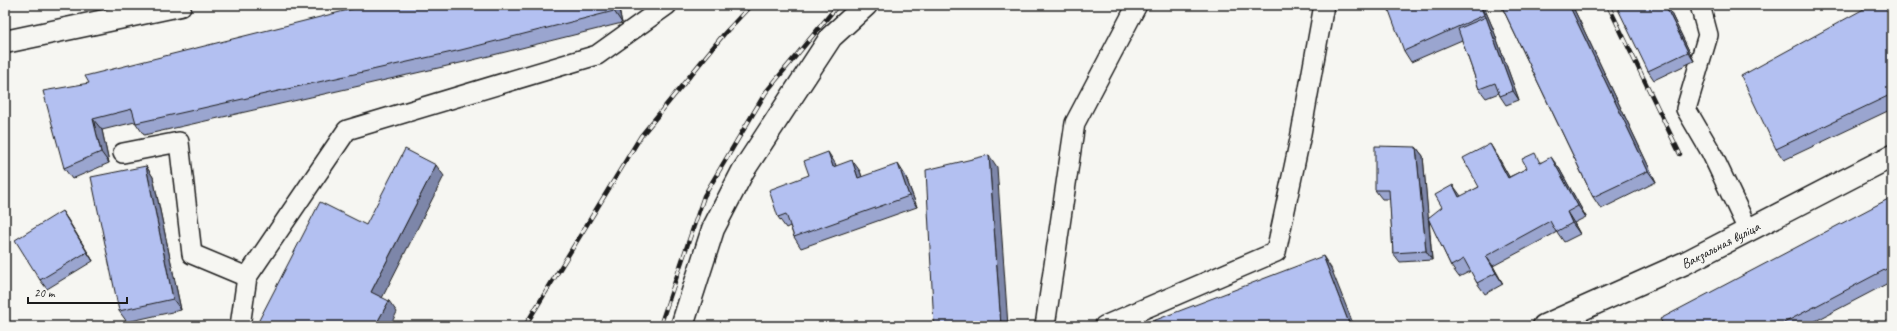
<svg xmlns="http://www.w3.org/2000/svg" width="1897" height="331" font-family="Caveat,sans-serif">
  <style>
    .lines { fill: none; stroke-linecap: round; stroke-linejoin: round }
    .lane-casing { stroke: #1c1c1c; stroke-width: 22 }
    .street-casing { stroke: #1c1c1c; stroke-width: 25 }
    .secondary-casing { stroke: #1c1c1c; stroke-width: 25 }
    .lane { stroke: #f6f6f2; stroke-width: 19 }
    .street { stroke: #f6f6f2; stroke-width: 22 }
    .secondary { stroke: #f6f6f2; stroke-width: 22 }
    .rail-casing { stroke: #1c1c1c; stroke-width: 4.5 }
    .rail { stroke: #f6f6f2; stroke-width: 3; stroke-dasharray: 9; stroke-linecap: butt }
    .wall { fill: #9aa5cf; stroke: #1c1c1c }
    .shaded-wall { fill: #7d86a9; stroke: #1c1c1c }
    .building { fill: #b3c0f1; stroke: #1c1c1c }
    .labels { text-anchor: middle; stroke-width: 3; stroke-linejoin: round; paint-order: stroke }
    .street-label { font-size: 14px; fill: #1c1c1c; stroke: #f6f6f2 }
  </style>
  <rect width="100%" height="100%" fill="#f6f6f2"/>
  <filter id="ink" filterUnits="userSpaceOnUse"><feTurbulence type="fractalNoise" baseFrequency=".025" numOctaves="2"/><feDisplacementMap in="SourceGraphic" scale="8" xChannelSelector="R" yChannelSelector="G"/><feConvolveMatrix kernelMatrix="1 2 1 2 8 2 1 2 1" color-interpolation-filters="sRGB"/></filter>
  <g filter="url(#ink)">
    <g class="lines">
      <defs>
        <g id="lane">
          <polyline points="1700,5 1708,35 1686,109 1711,152 1748,230"/>
          <polyline points="123,153 179,142 192,254 247,277"/>
          <polyline points="240,326 247,277 347,130 597,55 667,5"/>
          <polyline points="1045,326 1075,123 1137,5"/>
          <polyline points="1104,326 1276,252 1300,139 1324,5"/>
        </g>
        <g id="street">
          <polyline points="5,42 180,5"/>
          <polyline points="682,326 713,229 743,171 831,37 866,5"/>
        </g>
        <g id="secondary">
          <path id="s1" d="M1544,326L1685,263L1892,156"/>
        </g>
      </defs>
      <use href="#lane" class="lane-casing"/>
      <use href="#street" class="street-casing"/>
      <use href="#secondary" class="secondary-casing"/>
      <use href="#lane" class="lane"/>
      <use href="#street" class="street"/>
      <use href="#secondary" class="secondary"/>
      <defs>
        <g id="rail">
          <polyline points="1608,5 1680,154"/>
          <polyline points="525,326 641,136 724,34 751,5"/>
          <polyline points="660,326 704,196 766,92 838,5"/>
        </g>
      </defs>
      <use href="#rail" class="rail-casing"/>
      <use href="#rail" class="rail"/>
    </g>
    <g class="wall">
      <polygon points="368,5 618,5 622,23 469,61 144,135 135,122 102,130 109,163 72,179 64,168 89,83"/>
      <polygon points="1483,5 1492,26 1519,100 1506,105 1500,96 1499,93 1486,98 1479,89 1462,40 1411,62 1404,51"/>
      <polygon points="1501,5 1572,5 1656,182 1601,209 1593,197"/>
      <polygon points="1667,5 1694,61 1654,80 1648,71"/>
      <polygon points="1892,5 1892,109 1784,160 1776,149"/>
      <polygon points="1416,147 1423,156 1428,218 1461,197 1479,187 1497,155 1509,177 1541,162 1559,168 1586,217 1574,223 1580,234 1564,242 1557,232 1493,266 1503,284 1485,294 1477,283 1471,271 1459,277 1451,266 1429,219 1432,260 1400,262 1393,253 1390,199 1382,199 1375,190"/>
      <polygon points="835,163 836,166 860,171 862,177 905,175 917,207 801,248 794,237 790,226 786,228 778,217"/>
      <polygon points="146,166 153,177 181,310 127,322 119,311"/>
      <polygon points="1892,197 1892,281 1806,326 1664,326"/>
      <polygon points="62,211 68,220 93,261 47,289 40,280"/>
    </g>
    <g class="shaded-wall">
      <polygon points="613,5 618,5 622,23 614,11"/>
      <polygon points="1480,5 1483,5 1492,26 1519,100 1513,91 1486,17"/>
      <polygon points="1569,5 1572,5 1656,182 1648,171"/>
      <polygon points="1665,5 1667,5 1694,61 1688,52"/>
      <polygon points="93,119 102,130 109,163 101,152"/>
      <polygon points="1490,144 1497,155 1516,189 1508,178"/>
      <polygon points="1416,147 1423,156 1432,260 1426,251"/>
      <polygon points="828,152 835,163 841,178 833,167"/>
      <polygon points="989,155 997,167 1008,326 1001,326"/>
      <polygon points="1551,157 1559,168 1586,217 1578,206"/>
      <polygon points="852,160 860,171 866,189 858,178"/>
      <polygon points="898,164 905,175 917,207 909,196"/>
      <polygon points="436,165 444,176 379,304 371,292"/>
      <polygon points="146,166 153,177 181,310 173,299"/>
      <polygon points="1453,185 1461,196 1467,208 1459,197"/>
      <polygon points="62,211 68,220 93,261 87,252"/>
      <polygon points="1567,212 1574,223 1580,234 1572,223"/>
      <polygon points="1323,256 1331,268 1354,326 1350,326"/>
      <polygon points="1486,256 1493,266 1503,284 1496,273"/>
      <polygon points="389,301 397,312 390,326 375,326"/>
    </g>
    <g class="building">
      <polygon points="368,5 613,5 614,11 461,50 136,123 132,109 93,119 101,152 64,168 43,91 89,83 85,76"/>
      <polygon points="1387,5 1480,5 1484,15 1404,51"/>
      <polygon points="1501,5 1569,5 1648,171 1593,197"/>
      <polygon points="1616,5 1665,5 1688,52 1648,71"/>
      <polygon points="1871,5 1892,5 1892,94 1776,149 1741,76"/>
      <polygon points="1486,17 1513,91 1500,96 1495,83 1479,89 1458,29"/>
      <polygon points="1490,144 1508,178 1527,168 1522,159 1535,153 1540,163 1551,157 1578,206 1567,212 1572,223 1556,232 1550,221 1486,256 1496,273 1477,283 1464,259 1451,266 1428,218 1442,207 1435,195 1453,185 1459,197 1479,187 1463,158"/>
      <polygon points="1375,146 1416,147 1426,251 1393,253 1389,190 1375,190"/>
      <polygon points="405,149 436,165 371,292 389,301 375,326 256,326 320,202 366,225"/>
      <polygon points="828,152 833,167 852,160 858,178 898,164 909,196 794,237 786,214 778,217 769,190 809,175 804,161"/>
      <polygon points="989,155 1001,326 934,326 926,170"/>
      <polygon points="146,166 173,299 119,311 91,177"/>
      <polygon points="1892,197 1892,266 1778,326 1664,326 1660,319"/>
      <polygon points="62,211 87,252 40,280 15,240"/>
      <polygon points="1323,256 1350,326 1140,326"/>
    </g>
  </g>
  <g class="labels">
    <g class="street-label">
      <text dy="5" stroke="none"><textPath href="#s1" startOffset="194">Вакзальная вуліца</textPath></text>
    </g>
  </g>
  <rect width="1897" height="331" fill="none" stroke="#f6f6f2" stroke-width="20"/>
  <rect x="10" y="10" width="1877" height="311" fill="none" stroke="#1c1c1c" stroke-width="1.5" filter="url(#ink)"/>
  <path d="M28 297v6h99v-6" fill="none" stroke="#1c1c1c" stroke-width="2"/>
  <text x="34" y="297" font-size="12" fill="#1c1c1c" stroke="#f6f6f2" stroke-width="3" paint-order="stroke">20 m</text>
</svg>
